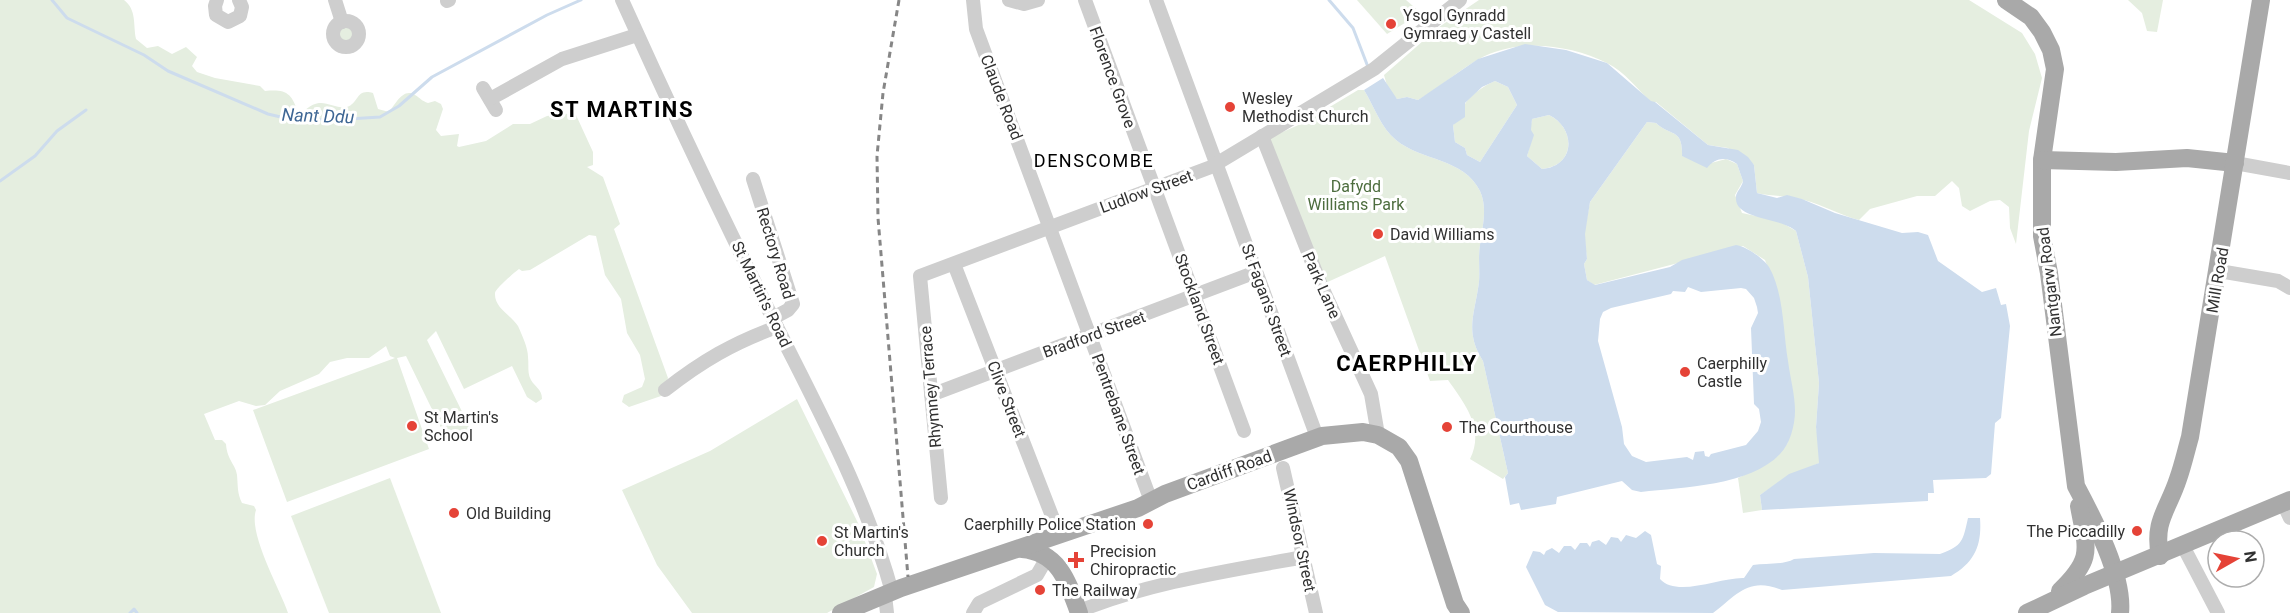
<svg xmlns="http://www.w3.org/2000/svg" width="2290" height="613" font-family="Roboto,sans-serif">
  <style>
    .green { fill: #e5eee0 }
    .water { fill: #cddced; fill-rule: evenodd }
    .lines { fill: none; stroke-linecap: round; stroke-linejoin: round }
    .stream { stroke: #cddced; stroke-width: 3 }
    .minor { stroke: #cecece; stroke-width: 14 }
    .major { stroke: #a9a9a9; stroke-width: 18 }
    .rail { stroke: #868686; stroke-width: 3; stroke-dasharray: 6 4.5; stroke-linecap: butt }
    .poi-dot { fill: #e54337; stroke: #fff; stroke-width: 2 }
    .labels { text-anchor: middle; stroke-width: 6; stroke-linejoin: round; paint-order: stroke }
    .poi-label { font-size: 16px; fill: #313131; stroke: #fff; text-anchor: start }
    .street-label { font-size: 16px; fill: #313131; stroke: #fff }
    .park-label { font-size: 16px; fill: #4d6d3e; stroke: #fff }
    .water-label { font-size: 18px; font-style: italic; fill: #3e6694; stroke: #fff }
    .neighbourhood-label { font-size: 18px; letter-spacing: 1.5px; fill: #000; stroke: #fff }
    .district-label { font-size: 22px; font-weight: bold; letter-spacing: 1.5px; fill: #000; stroke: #fff }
  </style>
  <rect width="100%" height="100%" fill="#fff"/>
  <g class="green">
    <path d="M0,0H124C137,10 133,25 136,39L147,48L158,46L172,54L186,47L197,57L192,66L197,72L215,78L260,86L265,91C286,89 292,93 298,113C305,112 310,104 319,103C328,102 338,109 347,107C359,103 356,88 373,93L378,109L389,112C395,105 403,87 415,95C420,98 422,101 428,103L435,101L441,104L443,109L436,130L441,136L459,134L457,146L459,147L486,141L513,124H530L547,116L560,113L576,115L593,152V165L587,167L603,177L620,224L614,229L668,378L661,396L629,407L622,402L624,395L642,387L645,379L640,355L627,333L621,299L605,275L596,236L589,235L530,270L522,271L519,269C516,271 495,289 495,293C494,308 511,315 518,326C522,335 528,348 528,357C529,365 527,373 531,380C535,387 542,389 542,399L536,403L527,397L512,366L464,389L436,331L427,340L471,430L448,442L406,356L397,358L429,449L287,502L253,410L395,358L390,356L386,346L369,358H347L330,362L319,374L280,391L265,405L256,406L239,401L204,414L215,440H222L226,444C227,460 236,465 237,475C238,486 237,493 242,503L254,506L256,510C248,534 279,587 288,613H0Z"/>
    <polygon points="1357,0 1406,0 1421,13 1387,34"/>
    <path d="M1479,0H1969L2022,33L2035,54L2042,78L2029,131L2016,244L2010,228L2009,207L2000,200L1990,201L1970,211L1962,206L1959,188L1952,181L1935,196H1917L1870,209L1859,220C1840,215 1823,205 1804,200C1788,195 1773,197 1757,193L1754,165L1728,148L1708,145L1656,102H1651C1637,89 1625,72 1607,63C1569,44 1516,38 1479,59C1458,71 1439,88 1418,100L1407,97L1397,99L1388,89L1384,75L1439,27Z"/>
    <polygon points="2128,0 2163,0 2157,32 2147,31 2142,13"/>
    <circle cx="346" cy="34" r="13"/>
    <path d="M1495,81L1508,87L1517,105L1480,162L1467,155L1465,148L1455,142L1453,125C1460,118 1460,113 1465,104C1470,95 1485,85 1495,81Z"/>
    <path d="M1358,90H1364C1374,106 1381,128 1396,140C1421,161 1464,158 1480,191C1488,208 1482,228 1480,245C1478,257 1480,270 1479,282C1475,314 1464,331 1483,361L1508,473L1503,479L1470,459C1485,429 1465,404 1448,380L1430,381L1385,256L1321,285L1262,141L1303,123Z"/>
    <path d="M1549,115C1576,128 1576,166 1542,169L1527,156L1533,135L1530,130L1532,119Z"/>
    <path d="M1647,122L1656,123C1670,137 1683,127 1682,156L1711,163L1726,159L1737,164L1743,181L1735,195L1742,213L1779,221L1796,231L1808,277L1819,383L1816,427L1821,453L1819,463L1778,483L1760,495L1762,510L1743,513L1738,478L1767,464L1787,444L1793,423L1779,299L1765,260L1743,246L1594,285L1587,280L1584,264L1587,259L1584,234L1590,202Z"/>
    <polygon points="797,399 858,523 877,574 874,587 827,613 692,613 657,565 622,490 710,451"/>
    <polygon points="390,478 441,613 329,613 291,516"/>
  </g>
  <g class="water">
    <path d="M1525,44L1566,50L1607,63L1651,101L1655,102L1708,145L1738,150L1748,157L1754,165L1757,193L1777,198L1787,195L1802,199L1835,213L1902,233L1918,232L1928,235L1938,261L1982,292L1996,288L2001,305L2006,304L2010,326L2001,418L1995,423L1991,474L1986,478L1933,480L1934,493H1928V501L1762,510L1760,495L1789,474L1819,463L1816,427L1819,383L1808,277L1796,231C1781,217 1734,220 1736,197C1736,192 1742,187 1743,181L1737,164C1726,156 1715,158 1707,168L1682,156C1683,127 1670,137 1656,123L1647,122L1590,202L1585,234L1587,259L1584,264L1587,280L1595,285L1670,267L1682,260L1736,245C1746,246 1764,259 1769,267C1784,293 1783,332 1788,361C1790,377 1795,395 1795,411C1795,425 1790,444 1780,454C1750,486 1683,487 1641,492L1632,490L1622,481L1557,497L1556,504L1521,510L1519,503L1510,505L1505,477L1508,473L1483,361C1464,331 1475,314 1479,282C1480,270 1478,257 1480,245C1482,228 1488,208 1480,191C1464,158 1421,161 1396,140C1381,128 1374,106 1364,90L1383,78L1397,99L1407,97L1418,100L1478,59ZM1495,81L1508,87L1517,105L1480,162L1467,155L1465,148L1455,142L1453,125L1465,117V103L1482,87ZM1549,115C1576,128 1576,166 1542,169L1527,156L1534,135L1531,130L1532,119ZM1688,287L1701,292L1741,288L1746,289L1754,298L1757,307L1758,313L1751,328L1754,404L1759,409L1761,422L1758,431L1746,445L1711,454L1709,457L1705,456L1704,451L1695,452L1693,460L1687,457L1646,462L1632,456L1624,444L1622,427L1598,341L1600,319L1603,312L1611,308L1671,294L1673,291L1685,292Z"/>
    <path d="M1968,518H1980C1982,545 1975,562 1951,576L1782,590C1748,576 1737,595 1713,613L1558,612L1545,605L1526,567L1533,551L1540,552L1544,555L1546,551L1552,548L1559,553L1564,546H1571L1575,550L1580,543H1587L1590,547L1592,542L1599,540L1606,545L1611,537L1618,538L1621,542L1626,535L1636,538L1645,531L1651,535L1657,564L1661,566L1660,579C1677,598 1721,577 1744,578L1753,565C1766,563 1784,565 1794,559L1874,553L1940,554C1963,546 1963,540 1968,518Z"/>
  </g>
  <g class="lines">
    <g class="stream">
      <polyline points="52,0 67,18 144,55 168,71 268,114 289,119 333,120 380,117 399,106 432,77 547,15 581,0"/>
      <polyline points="1329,0 1353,28 1368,67"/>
      <polyline points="0,181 35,156 57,131 86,110"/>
      <polyline points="130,613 134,609 137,613"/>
    </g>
    <g class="minor">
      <polyline points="217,0 215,6 216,15 228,22 240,16 242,7 239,0"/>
      <polyline points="335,0 342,22"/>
      <path d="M622,0C672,111 724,221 778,329C821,415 867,500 892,592"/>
      <polyline points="973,0 976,29 1151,501"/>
      <polyline points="1009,0 1024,4 1038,0"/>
      <polyline points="1085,0 1244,431"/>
      <polyline points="1156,0 1317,437"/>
      <polyline points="447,1 449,0"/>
      <circle cx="346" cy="34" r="13"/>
      <polyline points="483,88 496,110"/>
      <polyline points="490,99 562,59 637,35"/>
      <polyline points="1262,136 1321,285 1371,394 1378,435"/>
      <polyline points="2235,163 2290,173"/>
      <polyline points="753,179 793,304 788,310 773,318"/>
      <polyline points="954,264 1059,534"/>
      <polyline points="2219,271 2278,281 2290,288"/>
      <path d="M665,390C702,361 733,343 777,327"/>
      <polyline points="931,395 1256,272"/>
      <polyline points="1283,468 1316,613"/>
      <polyline points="941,498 920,276 1211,167 1374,69 1460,0"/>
      <polyline points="2283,503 2290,518"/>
      <polyline points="2183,546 2218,613"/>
      <polyline points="885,595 887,613"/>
      <path d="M1079,611C1151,582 1228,571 1304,557"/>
      <polyline points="973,613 979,603 1037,575 1048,556"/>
    </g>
    <g class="major">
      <path d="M2006,0L2031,17L2042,32L2051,50L2055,69L2042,160V236L2049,273L2076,486C2093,518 2124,576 2120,613"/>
      <polyline points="2042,160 2116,162 2187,158 2235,163"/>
      <path d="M1022,549C1059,552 1068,582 1079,613"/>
      <path d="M2160,556C2153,521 2168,510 2178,479C2183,465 2186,451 2190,437L2261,0"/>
      <path d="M2060,591C2094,558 2087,550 2079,506"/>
      <polyline points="841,613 901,588 1138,508 1165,494 1322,436 1363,432 1378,435 1399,447 1409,461 1455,604 1461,613"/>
      <polyline points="2027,613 2084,586 2290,500"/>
    </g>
    <polyline class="rail" points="899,0 883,93 877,156 878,218 908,577"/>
  </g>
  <g class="poi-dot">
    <circle cx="1391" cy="24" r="6"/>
    <circle cx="1230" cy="107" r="6"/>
    <circle cx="1378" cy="234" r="6"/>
    <circle cx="1685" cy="372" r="6"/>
    <circle cx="412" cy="426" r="6"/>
    <circle cx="1447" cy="427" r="6"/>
    <circle cx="454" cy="513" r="6"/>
    <circle cx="1148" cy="524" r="6"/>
    <circle cx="2137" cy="531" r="6"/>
    <circle cx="822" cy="541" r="6"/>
    <path d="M1073 551h6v6h6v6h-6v6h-6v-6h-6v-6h6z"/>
    <circle cx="1040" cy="590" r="6"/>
  </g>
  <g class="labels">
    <g class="poi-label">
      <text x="1403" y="21">Ysgol Gynradd<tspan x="1403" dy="18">Gymraeg y Castell</tspan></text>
      <text x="1242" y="104">Wesley<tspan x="1242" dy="18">Methodist Church</tspan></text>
      <text x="1390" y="240">David Williams</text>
      <text x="1697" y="369">Caerphilly<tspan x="1697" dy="18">Castle</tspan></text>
      <text x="424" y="423">St Martin's<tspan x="424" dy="18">School</tspan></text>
      <text x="1459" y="433">The Courthouse</text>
      <text x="466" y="519">Old Building</text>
      <text x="1136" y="530" text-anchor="end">Caerphilly Police Station</text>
      <text x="2125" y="537" text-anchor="end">The Piccadilly</text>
      <text x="834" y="538">St Martin's<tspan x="834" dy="18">Church</tspan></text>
      <text x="1090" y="557">Precision<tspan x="1090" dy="18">Chiropractic</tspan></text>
      <text x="1052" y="596">The Railway</text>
    </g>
    <g class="street-label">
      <text transform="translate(1113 77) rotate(70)" y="6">Florence Grove</text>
      <text transform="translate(1002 97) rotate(69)" y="6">Claude Road</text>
      <text transform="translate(1146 191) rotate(-20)" y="6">Ludlow Street</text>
      <text transform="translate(776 253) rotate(73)" y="6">Rectory Road</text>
      <text transform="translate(2217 280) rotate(-80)" y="6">Mill Road</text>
      <text transform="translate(2049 282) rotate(-97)" y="6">Nantgarw Road</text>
      <text transform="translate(1322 285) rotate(66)" y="6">Park Lane</text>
      <text transform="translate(762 294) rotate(64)" y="6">St Martin's Road</text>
      <text transform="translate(1267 300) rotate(70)" y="6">St Fagan's Street</text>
      <text transform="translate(1200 309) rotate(70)" y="6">Stockland Street</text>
      <text transform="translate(1094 334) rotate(-20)" y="6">Bradford Street</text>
      <text transform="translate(930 387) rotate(-95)" y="6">Rhymney Terrace</text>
      <text transform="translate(1007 399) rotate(69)" y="6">Clive Street</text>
      <text transform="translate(1119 414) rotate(70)" y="6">Pentrebane Street</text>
      <text transform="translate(1229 470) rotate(-20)" y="6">Cardiff Road</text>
      <text transform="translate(1300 540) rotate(78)" y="6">Windsor Street</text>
    </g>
    <g class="park-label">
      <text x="1356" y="192">Dafydd<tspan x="1356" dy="18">Williams Park</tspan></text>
    </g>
    <g class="water-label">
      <text transform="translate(318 116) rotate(2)" y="6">Nant Ddu</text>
    </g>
    <g class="neighbourhood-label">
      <text x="1094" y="167">DENSCOMBE</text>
    </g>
    <g class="district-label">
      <text x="622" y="117">ST MARTINS</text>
      <text x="1407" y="371">CAERPHILLY</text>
    </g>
  </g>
  <g transform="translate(2236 559) rotate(81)"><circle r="28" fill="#ffffff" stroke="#adadad" stroke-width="1.5"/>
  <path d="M0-4.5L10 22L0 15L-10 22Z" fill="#e54337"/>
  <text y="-9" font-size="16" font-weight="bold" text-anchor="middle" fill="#313131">N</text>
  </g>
</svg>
